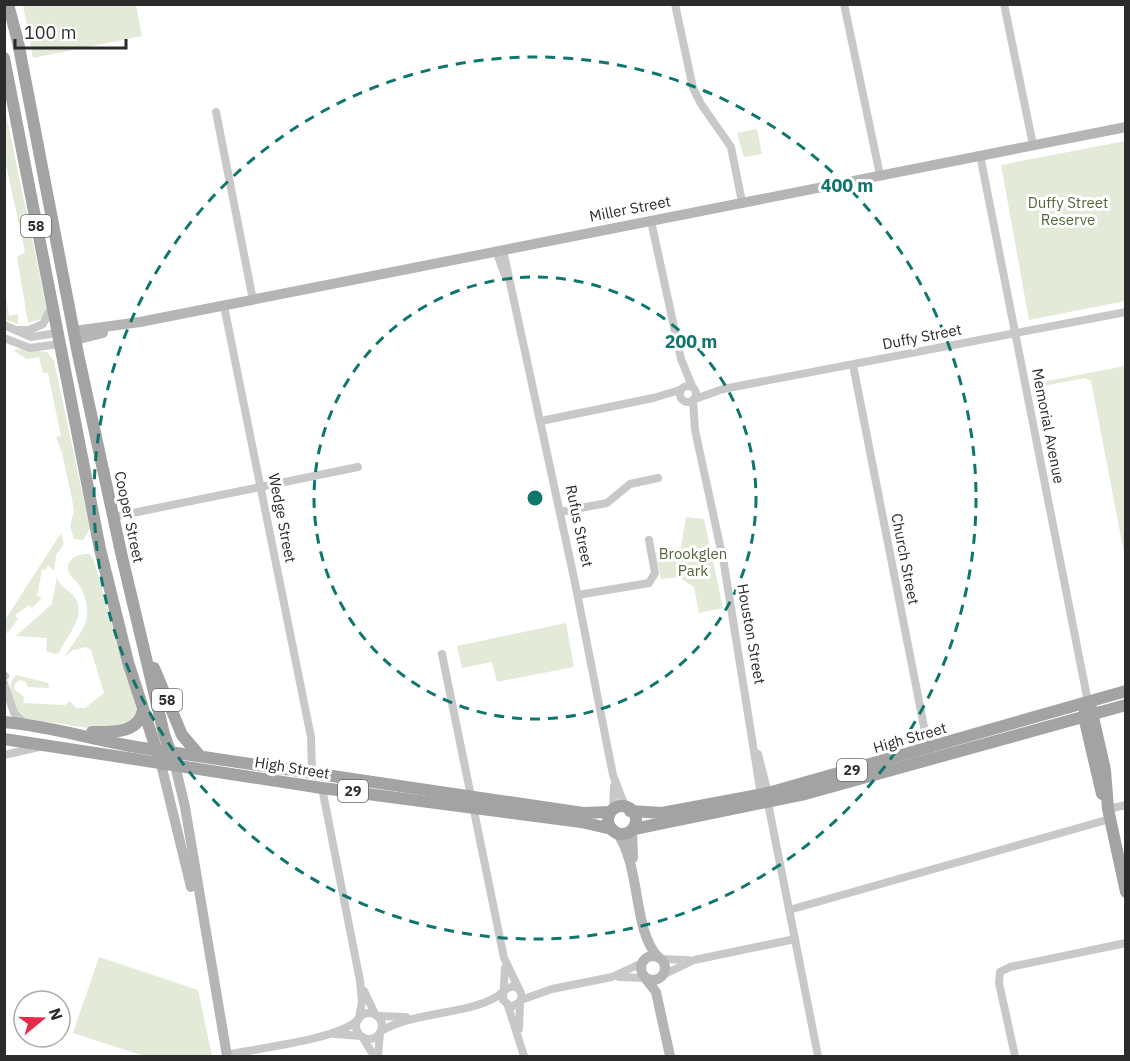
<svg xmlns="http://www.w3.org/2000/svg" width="1130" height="1061" font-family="'IBM Plex Sans',sans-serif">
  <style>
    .green { fill: #e3ead8 }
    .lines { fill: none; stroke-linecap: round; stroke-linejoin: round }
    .street { stroke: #c8c8c8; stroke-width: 8 }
    .secondary { stroke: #b5b5b5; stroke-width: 10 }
    .primary { stroke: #a3a3a3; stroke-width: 12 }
    .ring { fill: none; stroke: #0f766e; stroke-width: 3; stroke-dasharray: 10 8 }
    .labels { text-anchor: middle; stroke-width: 6; stroke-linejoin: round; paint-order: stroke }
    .shield { fill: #fff; stroke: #6b6b6b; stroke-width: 1.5 }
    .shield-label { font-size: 14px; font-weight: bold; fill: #2b2b2b }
    .park-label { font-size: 15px; fill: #536739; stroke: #fff }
    .street-label { font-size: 15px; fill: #2b2b2b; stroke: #fff }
    .centre { fill: #0f766e; stroke: #fff; stroke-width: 3 }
    .ring-label { font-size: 18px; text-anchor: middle; font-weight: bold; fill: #0f766e; stroke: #fff; stroke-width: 6; stroke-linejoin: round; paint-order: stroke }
  </style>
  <rect width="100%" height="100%" fill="#fff"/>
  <g class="green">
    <polygon points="23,5 136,5 142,36 33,58"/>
    <polygon points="4,105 47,310 44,318 28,323 17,257 25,252 5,160"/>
    <polygon points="757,129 762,154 744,157 737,133"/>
    <polygon points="1125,141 1125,301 1029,320 1001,165"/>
    <polygon points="6,297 9,316 18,314 18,324 5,320"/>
    <polygon points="17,349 47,352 54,361 90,529 83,540 74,539 70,526 74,511 71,494 62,453 56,437 61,436 48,373 43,373 39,357 27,359 14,351"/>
    <polygon points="1125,366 1126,366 1125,558 1091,381 1085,378 1043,386 1042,382"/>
    <polygon points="686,517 704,519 723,608 699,613 694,587 678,577 661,579 656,552 681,547"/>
    <polygon points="61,533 64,544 56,555 54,571 48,565 46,570 42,569 37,596 42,598 32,608 29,605 15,615 18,619 7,634 5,620"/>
    <path d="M90,554L94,561L137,711V719L108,731L22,718C12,709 5,684 16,675L48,683L49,688L28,687L26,682L20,680L15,684L14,689L24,697L23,703L65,705L70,701L76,708H85L104,693L91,650L86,647L73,650L64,657C71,646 85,630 87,617C88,606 85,594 79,585C77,581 73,579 70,575C63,560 76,553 90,554Z"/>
    <path d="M57,577C59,586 67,589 73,595C89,614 67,635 59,653L55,654L46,651L47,638L16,636L52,604Z"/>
    <polygon points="566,623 574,667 497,682 492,662 462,668 457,646"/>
    <polygon points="99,957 198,990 212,1056 144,1056 73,1033"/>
  </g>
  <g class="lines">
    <g class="street">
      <polyline points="675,4 693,88 701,104 731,147 742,202"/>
      <polyline points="844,4 880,175"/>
      <polyline points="1004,4 1033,145"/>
      <polyline points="216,112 253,300"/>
      <polyline points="980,155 1088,702"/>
      <polyline points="651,221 681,359 692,386"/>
      <polyline points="503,250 574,578 613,775 626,809"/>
      <polyline points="496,251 505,275"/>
      <polyline points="224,306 311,737 312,773"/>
      <polyline points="4,325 31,337 57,333"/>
      <polyline points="18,330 29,330 43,324 51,308"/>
      <polyline points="4,338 30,348 59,344"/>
      <polyline points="853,365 929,752"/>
      <circle cx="688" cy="394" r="8"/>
      <polyline points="695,399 723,389 1126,312"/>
      <polyline points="693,400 695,430 724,564 761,795"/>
      <polyline points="541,421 653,398 680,390"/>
      <polyline points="560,512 607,503 630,484 658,478"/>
      <polyline points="113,517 358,467"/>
      <polyline points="578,595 649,583 655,573 649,540"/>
      <polyline points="442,654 504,958 519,989"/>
      <polyline points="4,677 5,676"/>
      <polyline points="4,683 14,713 25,724"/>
      <polyline points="758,754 768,793"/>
      <polyline points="4,755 39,747"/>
      <polyline points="322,788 360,981 362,1002 359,1018"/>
      <polyline points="768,803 818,1056"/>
      <polyline points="613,809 614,786"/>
      <polyline points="1108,809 1126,805"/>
      <polyline points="789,910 1110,819"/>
      <polyline points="660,959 688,960"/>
      <polyline points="663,975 694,960 795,939"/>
      <polyline points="619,977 645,978"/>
      <polyline points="504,990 513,986 519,989 522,996 520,1002 511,1007 503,1000 505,968"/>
      <polyline points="364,991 375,1014"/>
      <polyline points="521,1000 552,989 612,977 642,963"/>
      <polyline points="508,1006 524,1056"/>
      <circle cx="369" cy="1026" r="13"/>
      <polyline points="378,1016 406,1017"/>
      <polyline points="519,1029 520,1002"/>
      <path d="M381,1031C416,1010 477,1015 503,992"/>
      <polyline points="335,1034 361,1036"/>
      <polyline points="363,1038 374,1056"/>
      <path d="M227,1055C257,1048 337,1040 358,1020"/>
      <polyline points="378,1056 380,1033"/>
      <polyline points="1015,1056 999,983 1000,972 1010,967 1126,943"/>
    </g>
    <g class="secondary">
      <polyline points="74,331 140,322 1126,127"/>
      <polyline points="75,340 103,333"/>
      <polyline points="161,764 191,887"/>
      <polyline points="175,765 185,807 227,1056"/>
      <path d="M616,831C642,867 632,929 658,957"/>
      <polyline points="632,831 633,858"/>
      <circle cx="653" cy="968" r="12"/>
      <polyline points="646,979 656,992 670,1056"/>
    </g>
    <g class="primary">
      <polyline points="8,4 18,42 78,354 122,557 164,734 175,765"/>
      <polyline points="4,58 100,549 128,662 161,764"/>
      <polyline points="154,668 182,735 199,755"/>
      <polyline points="1091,708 1105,770 1108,809 1126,892"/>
      <polyline points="1085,711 1084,717 1102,794"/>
      <path d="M4,722C52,726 96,741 143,748C289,769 436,790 583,813L609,812"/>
      <path d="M92,732C112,732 139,734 143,710"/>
      <polyline points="4,739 322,788 581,822 612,829"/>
      <circle cx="622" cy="820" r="14"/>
      <polyline points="630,811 662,813 768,793 1126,691"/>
      <polyline points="634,829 805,794 1126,705"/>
    </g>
  </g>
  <g class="ring">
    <circle cx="535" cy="498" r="221"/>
    <circle cx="535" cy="498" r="441"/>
  </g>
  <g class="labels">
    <g class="shield">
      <rect x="21" y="215" width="30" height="22" rx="4.5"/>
      <rect x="152" y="689" width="30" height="22" rx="4.5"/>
      <rect x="837" y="759" width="30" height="22" rx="4.5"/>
      <rect x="338" y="780" width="30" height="22" rx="4.5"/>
    </g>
    <g class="shield-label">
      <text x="36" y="231">58</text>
      <text x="167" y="705">58</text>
      <text x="852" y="775">29</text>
      <text x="353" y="796">29</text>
    </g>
    <g class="park-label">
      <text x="1068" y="208">Duffy Street<tspan x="1068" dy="17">Reserve</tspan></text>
      <text x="693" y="559">Brookglen<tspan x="693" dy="17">Park</tspan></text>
    </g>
    <g class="street-label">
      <text transform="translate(630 209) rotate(-11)" y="5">Miller Street</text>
      <text transform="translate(922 337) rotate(-11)" y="5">Duffy Street</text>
      <text transform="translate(1048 426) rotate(79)" y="5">Memorial Avenue</text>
      <text transform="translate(129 517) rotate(78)" y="5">Cooper Street</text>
      <text transform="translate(282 518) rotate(79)" y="5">Wedge Street</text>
      <text transform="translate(579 526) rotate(78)" y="5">Rufus Street</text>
      <text transform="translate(905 559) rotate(79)" y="5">Church Street</text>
      <text transform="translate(751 634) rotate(80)" y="5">Houston Street</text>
      <text transform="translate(910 738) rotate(-16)" y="5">High Street</text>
      <text transform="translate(292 768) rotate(9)" y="5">High Street</text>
    </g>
  </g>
  <circle cx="535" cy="498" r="9" class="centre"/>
  <g class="ring-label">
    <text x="847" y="192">400 m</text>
    <text x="691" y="348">200 m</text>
  </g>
  <rect width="1130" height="1061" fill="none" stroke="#2b2b2b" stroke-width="12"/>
  <g transform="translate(42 1019) rotate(71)"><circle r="28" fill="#ffffff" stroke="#aaaaaa" stroke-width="1.5"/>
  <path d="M0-4.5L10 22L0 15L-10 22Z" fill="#e62a4a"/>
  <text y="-9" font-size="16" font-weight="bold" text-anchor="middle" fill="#2b2b2b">N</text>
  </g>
  <path d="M15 39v9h111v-9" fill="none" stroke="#2b2b2b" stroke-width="3"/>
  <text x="24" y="39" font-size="18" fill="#2b2b2b" stroke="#ffffff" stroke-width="4.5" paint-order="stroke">100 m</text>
</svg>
